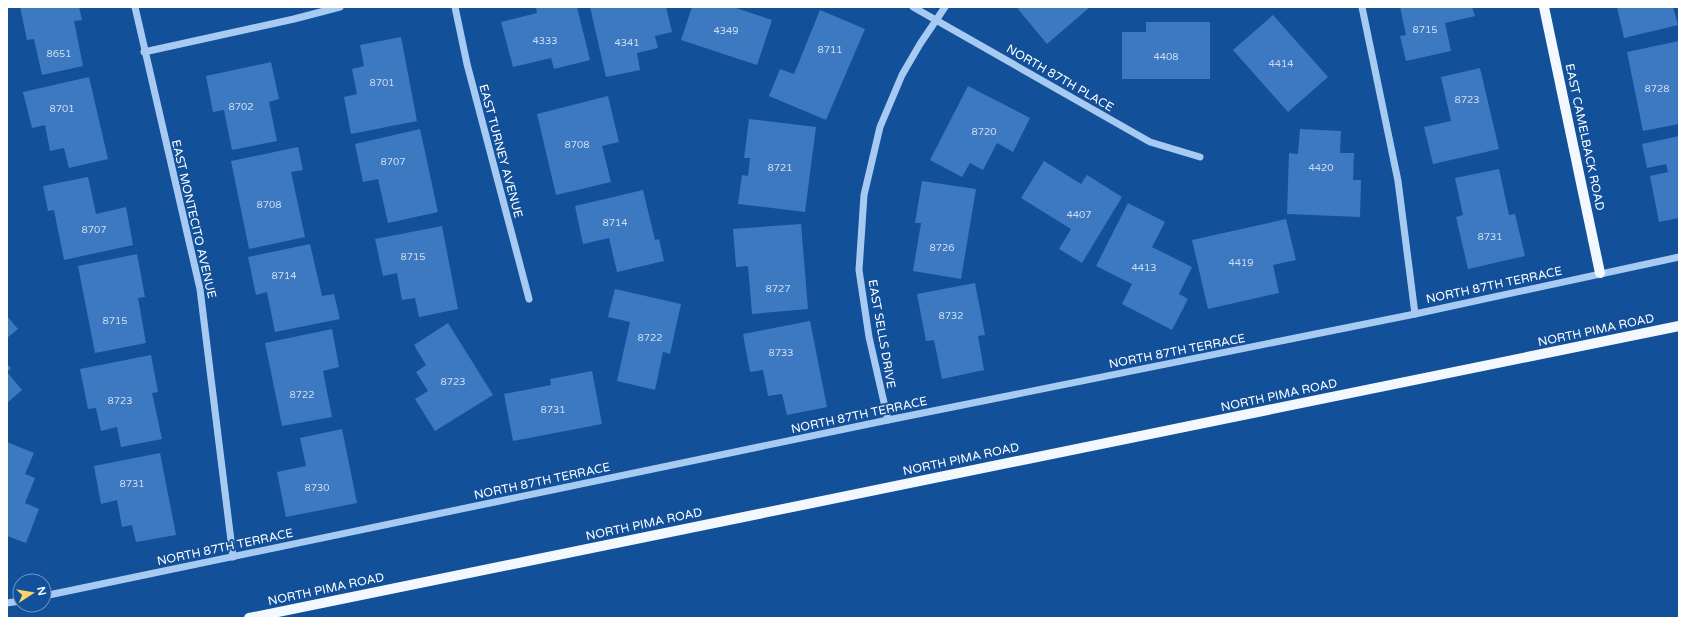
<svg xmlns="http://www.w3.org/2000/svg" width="1686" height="625" font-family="'Varela Round',sans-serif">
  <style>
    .building { fill: #3c79c1 }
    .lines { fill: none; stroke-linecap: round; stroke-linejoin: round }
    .minor { stroke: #a7caf3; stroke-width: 7 }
    .major { stroke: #f3f8ff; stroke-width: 10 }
    .labels { text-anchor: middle; stroke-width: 4; stroke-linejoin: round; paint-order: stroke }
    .number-label { font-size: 10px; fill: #cedef0 }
    .street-label { font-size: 12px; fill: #fff; stroke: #13509a }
  </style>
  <rect width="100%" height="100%" fill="#13509a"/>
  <g class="building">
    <polygon points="20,7 79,7 82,20 74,21 83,66 42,75 34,39 27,40"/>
    <polygon points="536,7 577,7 590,60 554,69 551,58 513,67 501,22 537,13"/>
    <polygon points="590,7 666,7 672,32 655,36 658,48 637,53 640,70 606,77"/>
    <polygon points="692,7 733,7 772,20 757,65 681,40"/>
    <polygon points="1020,7 1090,7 1047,44 1018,9"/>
    <polygon points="1400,7 1472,7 1475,16 1445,23 1451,51 1406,61 1400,36 1406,35"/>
    <polygon points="1617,7 1673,7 1678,25 1624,38"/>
    <polygon points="820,10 865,29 826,120 769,96 780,69 794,74"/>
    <polygon points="1273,15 1328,77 1288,112 1233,50"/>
    <polygon points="1146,22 1210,22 1210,79 1122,79 1122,32 1146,32"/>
    <polygon points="401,37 417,121 351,134 344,97 357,94 352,69 364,66 360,45"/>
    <polygon points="1679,41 1679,124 1643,131 1627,52"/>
    <polygon points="271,62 279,99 269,102 277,141 232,150 224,110 213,112 206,76"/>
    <polygon points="1480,68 1499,149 1433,164 1424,127 1451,121 1441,77"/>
    <polygon points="89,77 108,159 69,168 64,148 50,151 45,125 32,128 23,92"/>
    <polygon points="968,86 1030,118 1013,152 997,143 983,170 970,163 962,177 930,160"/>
    <polygon points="608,96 619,142 602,146 611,182 556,195 537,114"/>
    <polygon points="749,119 816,127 805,212 738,204 742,175 748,176 750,158 744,158"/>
    <polygon points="420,129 438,212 388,223 378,179 363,182 355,144"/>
    <polygon points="1300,129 1341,131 1340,153 1354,153 1353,180 1361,180 1360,217 1287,214 1289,153 1298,154"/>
    <polygon points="1679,136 1679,218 1659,222 1650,176 1668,172 1666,164 1647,168 1642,144"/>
    <polygon points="298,147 303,170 291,172 305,237 249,249 231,161"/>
    <polygon points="1044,161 1081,184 1087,175 1122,197 1082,263 1059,249 1071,229 1021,198"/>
    <polygon points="1499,169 1509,215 1515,214 1525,256 1468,269 1456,217 1463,215 1455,178"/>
    <polygon points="88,177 96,214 126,207 133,245 64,260 54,210 48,211 43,186"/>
    <polygon points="922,181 976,189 961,279 913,271 921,223 915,223"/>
    <polygon points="643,190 655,240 659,239 664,261 617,272 609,238 583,244 575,206"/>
    <polygon points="1128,203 1165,222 1152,247 1192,267 1179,294 1188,299 1172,330 1122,304 1132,284 1096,266"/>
    <polygon points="1286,219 1296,260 1273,265 1279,293 1208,309 1192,240"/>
    <polygon points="801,224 808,309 752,314 748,266 736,267 733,229"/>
    <polygon points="442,226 458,309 419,317 415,298 402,300 397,273 383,276 375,239"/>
    <polygon points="310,244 322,296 334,294 340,319 275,332 267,292 256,295 248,257"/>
    <polygon points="137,254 145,297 138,298 146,343 95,353 78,266"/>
    <polygon points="975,283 985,335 978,336 984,370 942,379 934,340 926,341 917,294"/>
    <polygon points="615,289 681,304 670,354 663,352 655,390 617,381 630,322 608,317"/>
    <polygon points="7,316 18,329 7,338"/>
    <polygon points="810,321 827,407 787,415 782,394 768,396 763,370 750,372 743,334"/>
    <polygon points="448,323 493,395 435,431 415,399 428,391 416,372 426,365 414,345"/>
    <polygon points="332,329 339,367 323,371 332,417 282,426 265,343"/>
    <polygon points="151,355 158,392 152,393 162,439 121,447 117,427 101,431 96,408 88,409 80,369"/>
    <polygon points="7,364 11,368 7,372"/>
    <polygon points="592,371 602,424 513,441 504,394 551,385 550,379"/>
    <polygon points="7,372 22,390 7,403"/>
    <polygon points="342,429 357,503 286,517 277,472 306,466 300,438"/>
    <polygon points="7,442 34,453 25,474 35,478 25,503 39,509 26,543 7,536"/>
    <polygon points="160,453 176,535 136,542 132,525 122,527 117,500 101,504 94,466"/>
  </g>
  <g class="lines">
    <g class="minor">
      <polyline points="135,7 200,289 233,557"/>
      <polyline points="455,7 467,64 529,299"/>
      <polyline points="913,7 1150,142 1200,157"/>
      <polyline points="1362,7 1398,181 1415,314"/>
      <polyline points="144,52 294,19 340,7"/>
      <polyline points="888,420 869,337 859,270 864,195 880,127 902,75 920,44 945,7"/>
      <polyline points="44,596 888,420 1415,314 1679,257"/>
      <polyline points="7,603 20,601"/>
    </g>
    <g class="major">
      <polyline points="1544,7 1600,273"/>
      <polyline points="249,618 1679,326"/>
    </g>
  </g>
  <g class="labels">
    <g class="number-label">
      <text x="1425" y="33">8715</text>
      <text x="726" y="34">4349</text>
      <text x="545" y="44">4333</text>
      <text x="627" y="46">4341</text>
      <text x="830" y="53">8711</text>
      <text x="59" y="57">8651</text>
      <text x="1166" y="60">4408</text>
      <text x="1281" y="67">4414</text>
      <text x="382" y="86">8701</text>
      <text x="1657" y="92">8728</text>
      <text x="1467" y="103">8723</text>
      <text x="241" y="110">8702</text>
      <text x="62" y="112">8701</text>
      <text x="984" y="135">8720</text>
      <text x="577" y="148">8708</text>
      <text x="393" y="165">8707</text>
      <text x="780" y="171">8721</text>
      <text x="1321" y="171">4420</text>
      <text x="269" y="208">8708</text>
      <text x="1079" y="218">4407</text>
      <text x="615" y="226">8714</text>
      <text x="94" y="233">8707</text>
      <text x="1490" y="240">8731</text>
      <text x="942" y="251">8726</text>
      <text x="413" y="260">8715</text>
      <text x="1241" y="266">4419</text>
      <text x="1144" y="271">4413</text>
      <text x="284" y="279">8714</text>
      <text x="778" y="292">8727</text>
      <text x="951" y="319">8732</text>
      <text x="115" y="324">8715</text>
      <text x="650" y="341">8722</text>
      <text x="781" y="356">8733</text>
      <text x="453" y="385">8723</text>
      <text x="302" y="398">8722</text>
      <text x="120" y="404">8723</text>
      <text x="553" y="413">8731</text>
      <text x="132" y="487">8731</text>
      <text x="317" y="491">8730</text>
    </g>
    <g class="street-label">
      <text transform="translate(1060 78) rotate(30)" y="4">NORTH 87TH PLACE</text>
      <text transform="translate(1585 137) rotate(78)" y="4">EAST CAMELBACK ROAD</text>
      <text transform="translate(501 151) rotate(75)" y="4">EAST TURNEY AVENUE</text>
      <text transform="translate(194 219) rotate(77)" y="4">EAST MONTECITO AVENUE</text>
      <text transform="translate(1494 285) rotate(-12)" y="4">NORTH 87TH TERRACE</text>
      <text transform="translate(1596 330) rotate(-12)" y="4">NORTH PIMA ROAD</text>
      <text transform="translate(882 334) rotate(80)" y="4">EAST SELLS DRIVE</text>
      <text transform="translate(1177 351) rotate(-11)" y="4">NORTH 87TH TERRACE</text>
      <text transform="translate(1279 395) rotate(-12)" y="4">NORTH PIMA ROAD</text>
      <text transform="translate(859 415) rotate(-12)" y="4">NORTH 87TH TERRACE</text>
      <text transform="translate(961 459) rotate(-12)" y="4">NORTH PIMA ROAD</text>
      <text transform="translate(542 481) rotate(-12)" y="4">NORTH 87TH TERRACE</text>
      <text transform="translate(644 524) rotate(-12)" y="4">NORTH PIMA ROAD</text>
      <text transform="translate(225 547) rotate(-12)" y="4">NORTH 87TH TERRACE</text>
      <text transform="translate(326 589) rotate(-12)" y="4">NORTH PIMA ROAD</text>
    </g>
  </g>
  <rect width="1686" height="625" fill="none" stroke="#ffffff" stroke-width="16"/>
  <g transform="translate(32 593) rotate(78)"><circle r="19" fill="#13509a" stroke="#7196c2"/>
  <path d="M0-3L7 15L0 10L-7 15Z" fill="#ffd269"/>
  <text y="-6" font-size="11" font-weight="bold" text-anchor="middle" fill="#ffffff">N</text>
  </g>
</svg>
